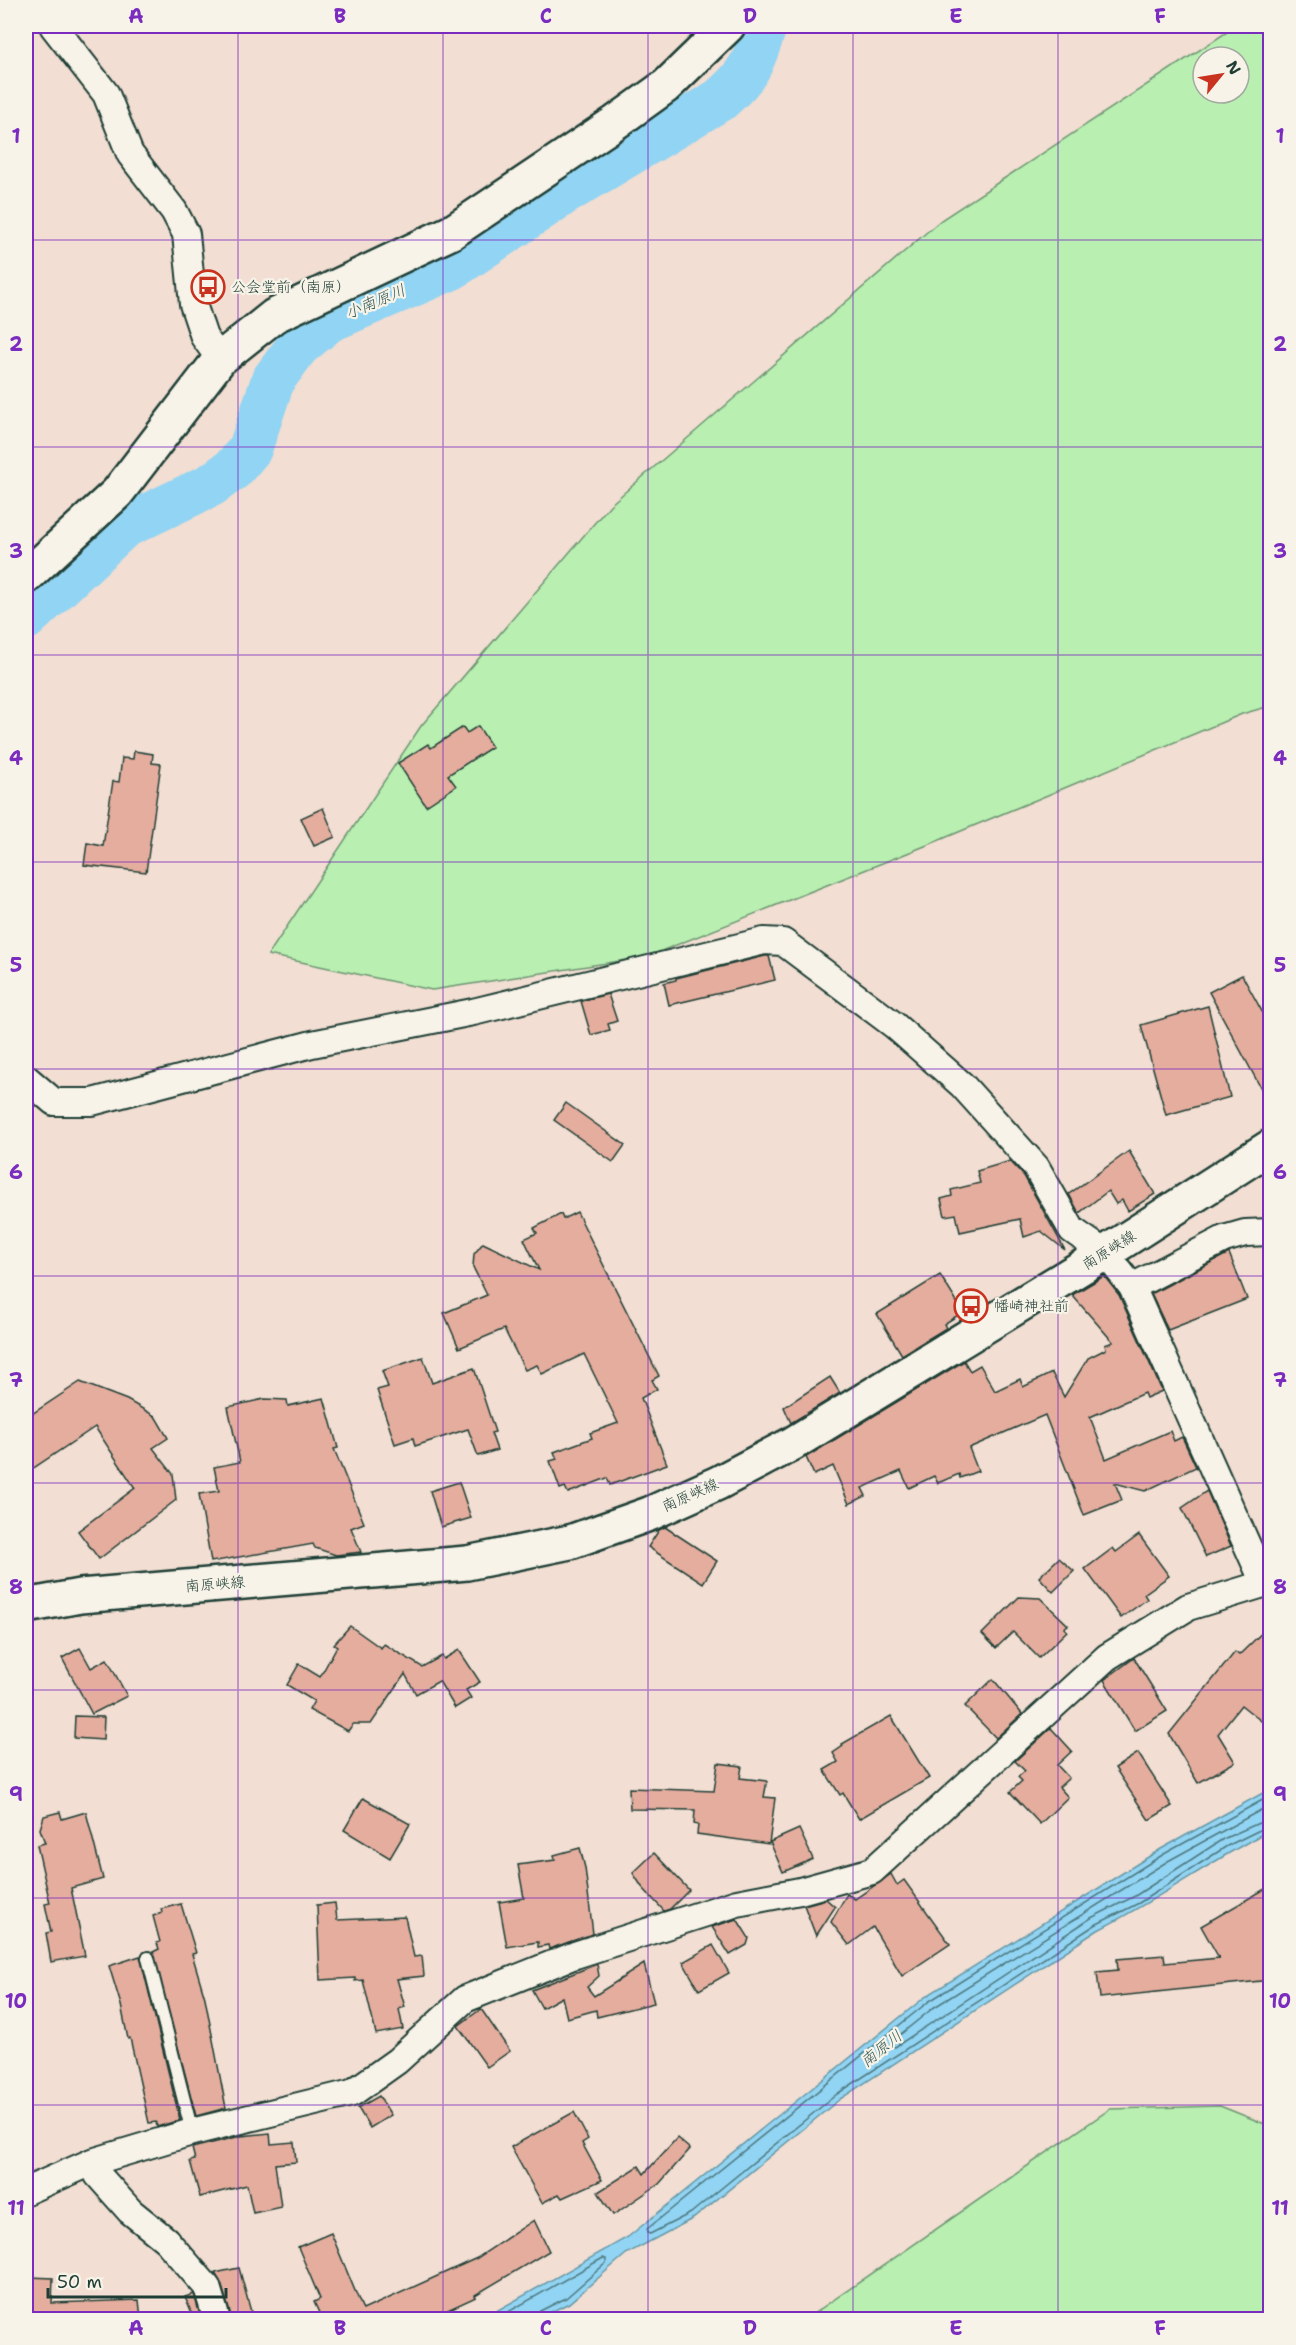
<svg xmlns="http://www.w3.org/2000/svg" width="1296" height="2345" font-family="'Shantell Sans','Klee One',sans-serif">
  <style>
    .green { fill: #b9efb1; stroke: #6c9672; stroke-width: 1.5; fill-rule: evenodd }
    .water { fill: #92d4f3; stroke: #6498a7; stroke-width: 1.5 }
    .lines { fill: none; stroke-linecap: round; stroke-linejoin: round }
    .shore { stroke: #4d7980; stroke-width: 1.5 }
    .river { stroke: #92d4f3; stroke-width: 44 }
    .building { fill: #e5ad9e; stroke: #1f3d34; stroke-width: 1.5 }
    .lane-casing { stroke: #1f3d34; stroke-width: 16 }
    .street-casing { stroke: #1f3d34; stroke-width: 30 }
    .secondary-casing { stroke: #1f3d34; stroke-width: 38 }
    .lane { stroke: #f7f3e8; stroke-width: 12 }
    .street { stroke: #f7f3e8; stroke-width: 26 }
    .secondary { stroke: #f7f3e8; stroke-width: 33 }
    .grid { fill: none; stroke: #7b2cbf; stroke-width: 1.5; stroke-opacity: 0.55 }
    .labels { text-anchor: middle; stroke-width: 4.5; stroke-linejoin: round; paint-order: stroke }
    .poi-label { font-size: 15px; fill: #1f3d34; stroke: #f7f3e8; text-anchor: start }
    .street-label { font-size: 15px; fill: #1f3d34; stroke: #f7f3e8 }
    .water-label { font-size: 16px; font-style: italic; fill: #365b5a; stroke: #f7f3e8 }
    .neatline { fill: none; stroke: #7b2cbf; stroke-width: 2 }
    .grid-label { font-size: 20px; text-anchor: middle; font-weight: bold; fill: #7b2cbf }
  </style>
  <rect width="100%" height="100%" fill="#f2ded2"/>
  <filter id="ink" filterUnits="userSpaceOnUse"><feTurbulence type="fractalNoise" baseFrequency=".0167" numOctaves="2"/><feDisplacementMap in="SourceGraphic" scale="12" xChannelSelector="R" yChannelSelector="G"/><feConvolveMatrix kernelMatrix="1 2 1 2 8 2 1 2 1" color-interpolation-filters="sRGB"/></filter>
  <g filter="url(#ink)">
    <g class="green">
      <path d="M1236,26H1270V706L1242,714L930,844L646,957L432,990L268,955L421,726L610,505L941,220ZM1203,57H1239V93H1203Z"/>
      <polygon points="1220,2106 1270,2126 1270,2319 806,2319 1110,2109"/>
    </g>
    <path class="water" d="M1270,1789V1830C1211,1861 1157,1900 1098,1930L840,2099L694,2218L626,2254L569,2303L537,2319H482L628,2237L925,1997L1161,1849Z"/>
    <g class="lines">
      <g class="shore">
        <polyline points="1270,1796 1164,1854 928,2002 647,2229 647,2233 650,2234 691,2213 837,2094 1095,1925 1139,1903 1227,1846 1270,1825"/>
        <polyline points="1270,1805 1168,1861 933,2008 891,2042 891,2046 895,2047 1091,1918 1135,1896 1223,1839 1270,1818"/>
        <polyline points="494,2320 603,2258 606,2259 606,2263 566,2298 538,2312 536,2320"/>
      </g>
      <path class="river" d="M26,618L123,527L211,485L233,469L250,449L273,380L298,346L328,321L452,268L563,194L721,99C751,73 753,62 765,26"/>
    </g>
    <g class="building">
      <polygon points="478,726 492,747 448,775 456,786 426,806 398,763 428,744 431,748 463,727 467,733"/>
      <polygon points="134,751 153,754 152,763 161,764 146,872 84,865 87,843 103,846 113,781 119,782 122,758 133,759"/>
      <polygon points="323,808 335,837 314,846 301,818"/>
      <polygon points="765,956 769,956 775,980 669,1005 664,983 676,980 676,978"/>
      <polygon points="1242,975 1270,1026 1270,1105 1209,992"/>
      <polygon points="608,994 617,1021 608,1024 610,1030 591,1035 581,1001"/>
      <polygon points="1208,1006 1230,1097 1166,1115 1141,1025"/>
      <polygon points="566,1103 625,1145 613,1162 554,1120"/>
      <polygon points="1129,1151 1155,1194 1128,1211 1122,1200 1116,1204 1108,1191 1079,1213 1069,1194"/>
      <polygon points="1010,1161 1024,1176 1065,1250 1041,1231 1024,1237 1020,1219 960,1232 956,1214 945,1216 941,1199 952,1196 951,1190 980,1183 977,1171"/>
      <polygon points="577,1212 659,1376 652,1380 657,1389 641,1398 667,1464 610,1485 607,1478 568,1493 565,1487 560,1489 550,1461 557,1459 554,1452 592,1438 590,1433 618,1423 584,1354 542,1374 537,1365 525,1370 504,1329 459,1348 444,1313 487,1295 473,1267 474,1254 483,1243 539,1270 524,1239 537,1233 534,1228 561,1214 563,1219"/>
      <polygon points="1229,1253 1247,1299 1168,1330 1151,1294"/>
      <polygon points="940,1275 963,1312 944,1324 946,1328 902,1355 877,1314"/>
      <polygon points="1104,1276 1119,1295 1162,1391 1146,1398 1144,1393 1090,1417 1106,1459 1170,1431 1174,1441 1182,1437 1196,1467 1145,1491 1115,1483 1122,1500 1084,1515 1045,1415 969,1448 978,1471 960,1478 959,1474 938,1483 934,1476 909,1488 901,1471 862,1488 866,1496 849,1504 833,1466 814,1475 806,1457 964,1361 970,1371 980,1365 995,1391 1020,1379 1023,1387 1052,1373 1064,1397 1088,1358 1106,1349 1105,1345 1113,1342 1072,1295"/>
      <polygon points="423,1357 432,1383 474,1368 495,1432 491,1433 497,1450 478,1456 468,1429 415,1446 413,1438 395,1444 377,1390 388,1387 382,1371"/>
      <polygon points="830,1377 840,1393 791,1423 784,1407"/>
      <polygon points="80,1382 127,1400 155,1416 168,1438 153,1448 173,1474 176,1500 99,1559 78,1531 135,1488 95,1427 26,1473 26,1418"/>
      <polygon points="324,1398 338,1448 334,1449 364,1523 351,1528 361,1552 336,1555 315,1548 313,1544 211,1562 199,1494 219,1491 214,1467 240,1462 228,1407 264,1399 287,1400 288,1406"/>
      <polygon points="459,1482 471,1518 441,1527 430,1491"/>
      <polygon points="1207,1491 1231,1546 1206,1557 1182,1508"/>
      <polygon points="665,1527 717,1561 703,1583 648,1547 659,1530"/>
      <polygon points="1139,1535 1169,1576 1144,1594 1147,1599 1121,1618 1085,1569 1113,1548 1116,1552"/>
      <polygon points="1059,1558 1074,1571 1053,1592 1039,1577"/>
      <polygon points="1019,1597 1040,1598 1068,1625 1064,1628 1067,1631 1039,1658 1013,1632 996,1648 982,1634"/>
      <polygon points="1270,1625 1270,1728 1241,1705 1218,1734 1235,1762 1198,1783 1169,1734 1235,1652 1239,1655"/>
      <polygon points="350,1626 381,1648 384,1644 422,1667 442,1656 444,1659 459,1650 480,1682 466,1690 471,1698 455,1708 439,1681 416,1694 405,1674 371,1724 353,1724 348,1731 309,1710 314,1701 287,1685 299,1664 320,1677 337,1646 334,1644"/>
      <polygon points="80,1648 91,1668 107,1659 127,1696 92,1714 62,1658"/>
      <polygon points="1134,1658 1167,1711 1135,1731 1104,1680"/>
      <polygon points="993,1679 1022,1714 996,1738 965,1706"/>
      <polygon points="75,1716 104,1717 103,1740 74,1738"/>
      <polygon points="891,1716 929,1778 859,1819 843,1793 840,1795 824,1770 838,1762 833,1753 843,1746 842,1744"/>
      <polygon points="1051,1728 1072,1751 1057,1765 1069,1778 1059,1787 1068,1797 1040,1824 1010,1792 1022,1781 1018,1777 1025,1771 1015,1761"/>
      <polygon points="1138,1753 1172,1806 1149,1820 1115,1768"/>
      <polygon points="718,1763 742,1766 740,1778 767,1781 764,1797 775,1798 769,1844 697,1834 698,1825 694,1824 695,1810 630,1809 629,1788 714,1791"/>
      <polygon points="363,1798 410,1824 390,1858 344,1830"/>
      <polygon points="60,1812 62,1819 86,1812 103,1879 71,1888 85,1956 51,1962 46,1933 51,1932 45,1904 50,1903 37,1845 45,1843 40,1829 44,1816"/>
      <polygon points="799,1829 813,1859 783,1872 770,1842"/>
      <polygon points="580,1848 585,1868 593,1934 549,1949 548,1945 538,1947 538,1942 507,1947 499,1902 524,1898 518,1865 555,1860 554,1855"/>
      <polygon points="654,1853 689,1890 670,1909 664,1911 642,1887 633,1873"/>
      <polygon points="891,1874 897,1885 904,1880 950,1944 902,1976 873,1927 849,1945 831,1922 847,1894 855,1899"/>
      <polygon points="1270,1886 1270,1980 1100,1998 1097,1972 1118,1970 1117,1959 1164,1955 1165,1963 1219,1958 1201,1926"/>
      <polygon points="826,1899 835,1907 816,1936 804,1905"/>
      <polygon points="335,1903 337,1920 405,1917 414,1957 422,1956 424,1976 397,1979 405,2007 399,2009 403,2029 376,2034 363,1980 355,1981 355,1978 320,1980 317,1905"/>
      <polygon points="181,1904 196,1953 192,1954 205,1998 226,2108 196,2116 153,1952 159,1949 157,1943 160,1942 153,1916 162,1913 161,1909"/>
      <polygon points="737,1919 749,1938 747,1945 730,1955 712,1927"/>
      <polygon points="713,1945 729,1973 699,1990 683,1962"/>
      <polygon points="140,1956 180,2120 157,2127 156,2122 149,2123 130,2038 128,2039 121,2005 109,1966"/>
      <polygon points="597,1964 599,1976 587,1987 594,1996 644,1964 654,2003 597,2017 596,2010 567,2018 562,1997 542,2008 532,1990"/>
      <polygon points="481,2009 510,2051 487,2067 458,2026"/>
      <polygon points="379,2096 391,2115 370,2128 358,2108"/>
      <polygon points="574,2112 588,2139 582,2143 602,2180 562,2198 559,2194 542,2203 511,2147"/>
      <polygon points="270,2133 271,2144 294,2142 296,2162 275,2164 281,2207 253,2213 247,2185 200,2197 190,2161 195,2160 192,2148 241,2136"/>
      <polygon points="677,2138 690,2149 659,2184 613,2215 598,2192 639,2166 644,2174"/>
      <polygon points="534,2220 549,2251 475,2295 476,2297 428,2319 322,2319 314,2302 320,2299 298,2247 331,2233 363,2310 477,2258"/>
      <polygon points="239,2268 253,2319 232,2319 221,2283 215,2273"/>
      <polygon points="29,2277 53,2278 52,2303 139,2300 141,2319 27,2319 26,2305 31,2305"/>
      <polygon points="194,2294 201,2319 194,2319 185,2297"/>
    </g>
    <g class="lines">
      <defs>
        <polyline id="lane" points="148,1958 192,2132"/>
        <g id="street">
          <polyline points="53,26 106,94 130,154 174,211 186,234 193,304 204,337 220,359"/>
          <polyline points="26,1078 54,1102 92,1102 312,1044 473,1012 764,941 783,942 894,1025 962,1085 1036,1167 1072,1230 1105,1253 1132,1287 1264,1583"/>
          <polyline points="1132,1287 1224,1239 1245,1233 1270,1232"/>
          <polyline points="92,2162 98,2175 130,2211 166,2240 207,2287 217,2320"/>
          <polyline points="26,2191 92,2162 192,2132 352,2093 397,2061 465,1999 575,1955 737,1903 800,1891 872,1871 1107,1657 1188,1607 1270,1582"/>
        </g>
        <g id="secondary">
          <polyline points="26,577 117,493 220,359 274,316 452,232 616,122 666,86 728,26"/>
          <polyline points="26,1606 80,1596 467,1563 570,1542 649,1514 718,1483 792,1444 1105,1253 1270,1147"/>
        </g>
      </defs>
      <use href="#lane" class="lane-casing"/>
      <use href="#street" class="street-casing"/>
      <use href="#secondary" class="secondary-casing"/>
      <use href="#lane" class="lane"/>
      <use href="#street" class="street"/>
      <use href="#secondary" class="secondary"/>
    </g>
  </g>
  <path class="grid" d="M238,26V2320M443,26V2320M648,26V2320M853,26V2320M1058,26V2320M26,240H1270M26,447H1270M26,655H1270M26,862H1270M26,1069H1270M26,1276H1270M26,1483H1270M26,1690H1270M26,1898H1270M26,2105H1270"/>
  <defs>
    <symbol id="bus-ring" viewBox="-11 -11 22 22"><circle r="9.5" fill="#f7f3e8" stroke="#c8321e" stroke-width="1.5"/><path d="M-5-6H5V4H4V6H2V4H-2V6H-4V4H-5ZM-3.5-4V0h7V-4ZM-3.5 1.2v1.5H-2V1.2ZM2 1.2v1.5H3.5V1.2Z" fill="#c8321e"/></symbol>
  </defs>
  <g fill-rule="evenodd">
    <use href="#bus-ring" x="189" y="268" width="38" height="38"/>
    <use href="#bus-ring" x="952" y="1287" width="38" height="38"/>
  </g>
  <g class="labels">
    <g class="poi-label">
      <text x="231" y="292">公会堂前（南原）</text>
      <text x="994" y="1311">幡崎神社前</text>
    </g>
    <g class="street-label">
      <text transform="translate(1109 1250) rotate(-32)" y="5">南原峡線</text>
      <text transform="translate(690 1495) rotate(-24)" y="5">南原峡線</text>
      <text transform="translate(215 1584) rotate(-5)" y="5">南原峡線</text>
    </g>
    <g class="water-label">
      <text transform="translate(375 301) rotate(-23)" y="6">小南原川</text>
      <text transform="translate(881 2048) rotate(-39)" y="6">南原川</text>
    </g>
  </g>
  <rect width="1296" height="2345" fill="none" stroke="#f7f3e8" stroke-width="66"/>
  <g transform="translate(1221 75) rotate(60)"><circle r="28" fill="#f7f3e8" stroke="#a1aaa0" stroke-width="1.5"/>
  <path d="M0-4.5L10 22L0 15L-10 22Z" fill="#c8321e"/>
  <text y="-9" font-size="16" font-weight="bold" text-anchor="middle" fill="#1f3d34">N</text>
  </g>
  <path d="M48 2288v9h178v-9" fill="none" stroke="#1f3d34" stroke-width="3"/>
  <text x="57" y="2288" font-size="18" fill="#1f3d34" stroke="#f7f3e8" stroke-width="4.5" paint-order="stroke">50 m</text>
  <rect x="33" y="33" width="1230" height="2279" class="neatline"/>
  <g class="grid-label">
    <text x="136" y="23">A</text>
    <text x="340" y="23">B</text>
    <text x="546" y="23">C</text>
    <text x="750" y="23">D</text>
    <text x="956" y="23">E</text>
    <text x="1160" y="23">F</text>
    <text x="16" y="143">1</text>
    <text x="1280" y="143">1</text>
    <text x="16" y="351">2</text>
    <text x="1280" y="351">2</text>
    <text x="16" y="558">3</text>
    <text x="1280" y="558">3</text>
    <text x="16" y="765">4</text>
    <text x="1280" y="765">4</text>
    <text x="16" y="972">5</text>
    <text x="1280" y="972">5</text>
    <text x="16" y="1179">6</text>
    <text x="1280" y="1179">6</text>
    <text x="16" y="1387">7</text>
    <text x="1280" y="1387">7</text>
    <text x="16" y="1594">8</text>
    <text x="1280" y="1594">8</text>
    <text x="16" y="1801">9</text>
    <text x="1280" y="1801">9</text>
    <text x="16" y="2008">10</text>
    <text x="1280" y="2008">10</text>
    <text x="16" y="2215">11</text>
    <text x="1280" y="2215">11</text>
    <text x="136" y="2335">A</text>
    <text x="340" y="2335">B</text>
    <text x="546" y="2335">C</text>
    <text x="750" y="2335">D</text>
    <text x="956" y="2335">E</text>
    <text x="1160" y="2335">F</text>
  </g>
</svg>
